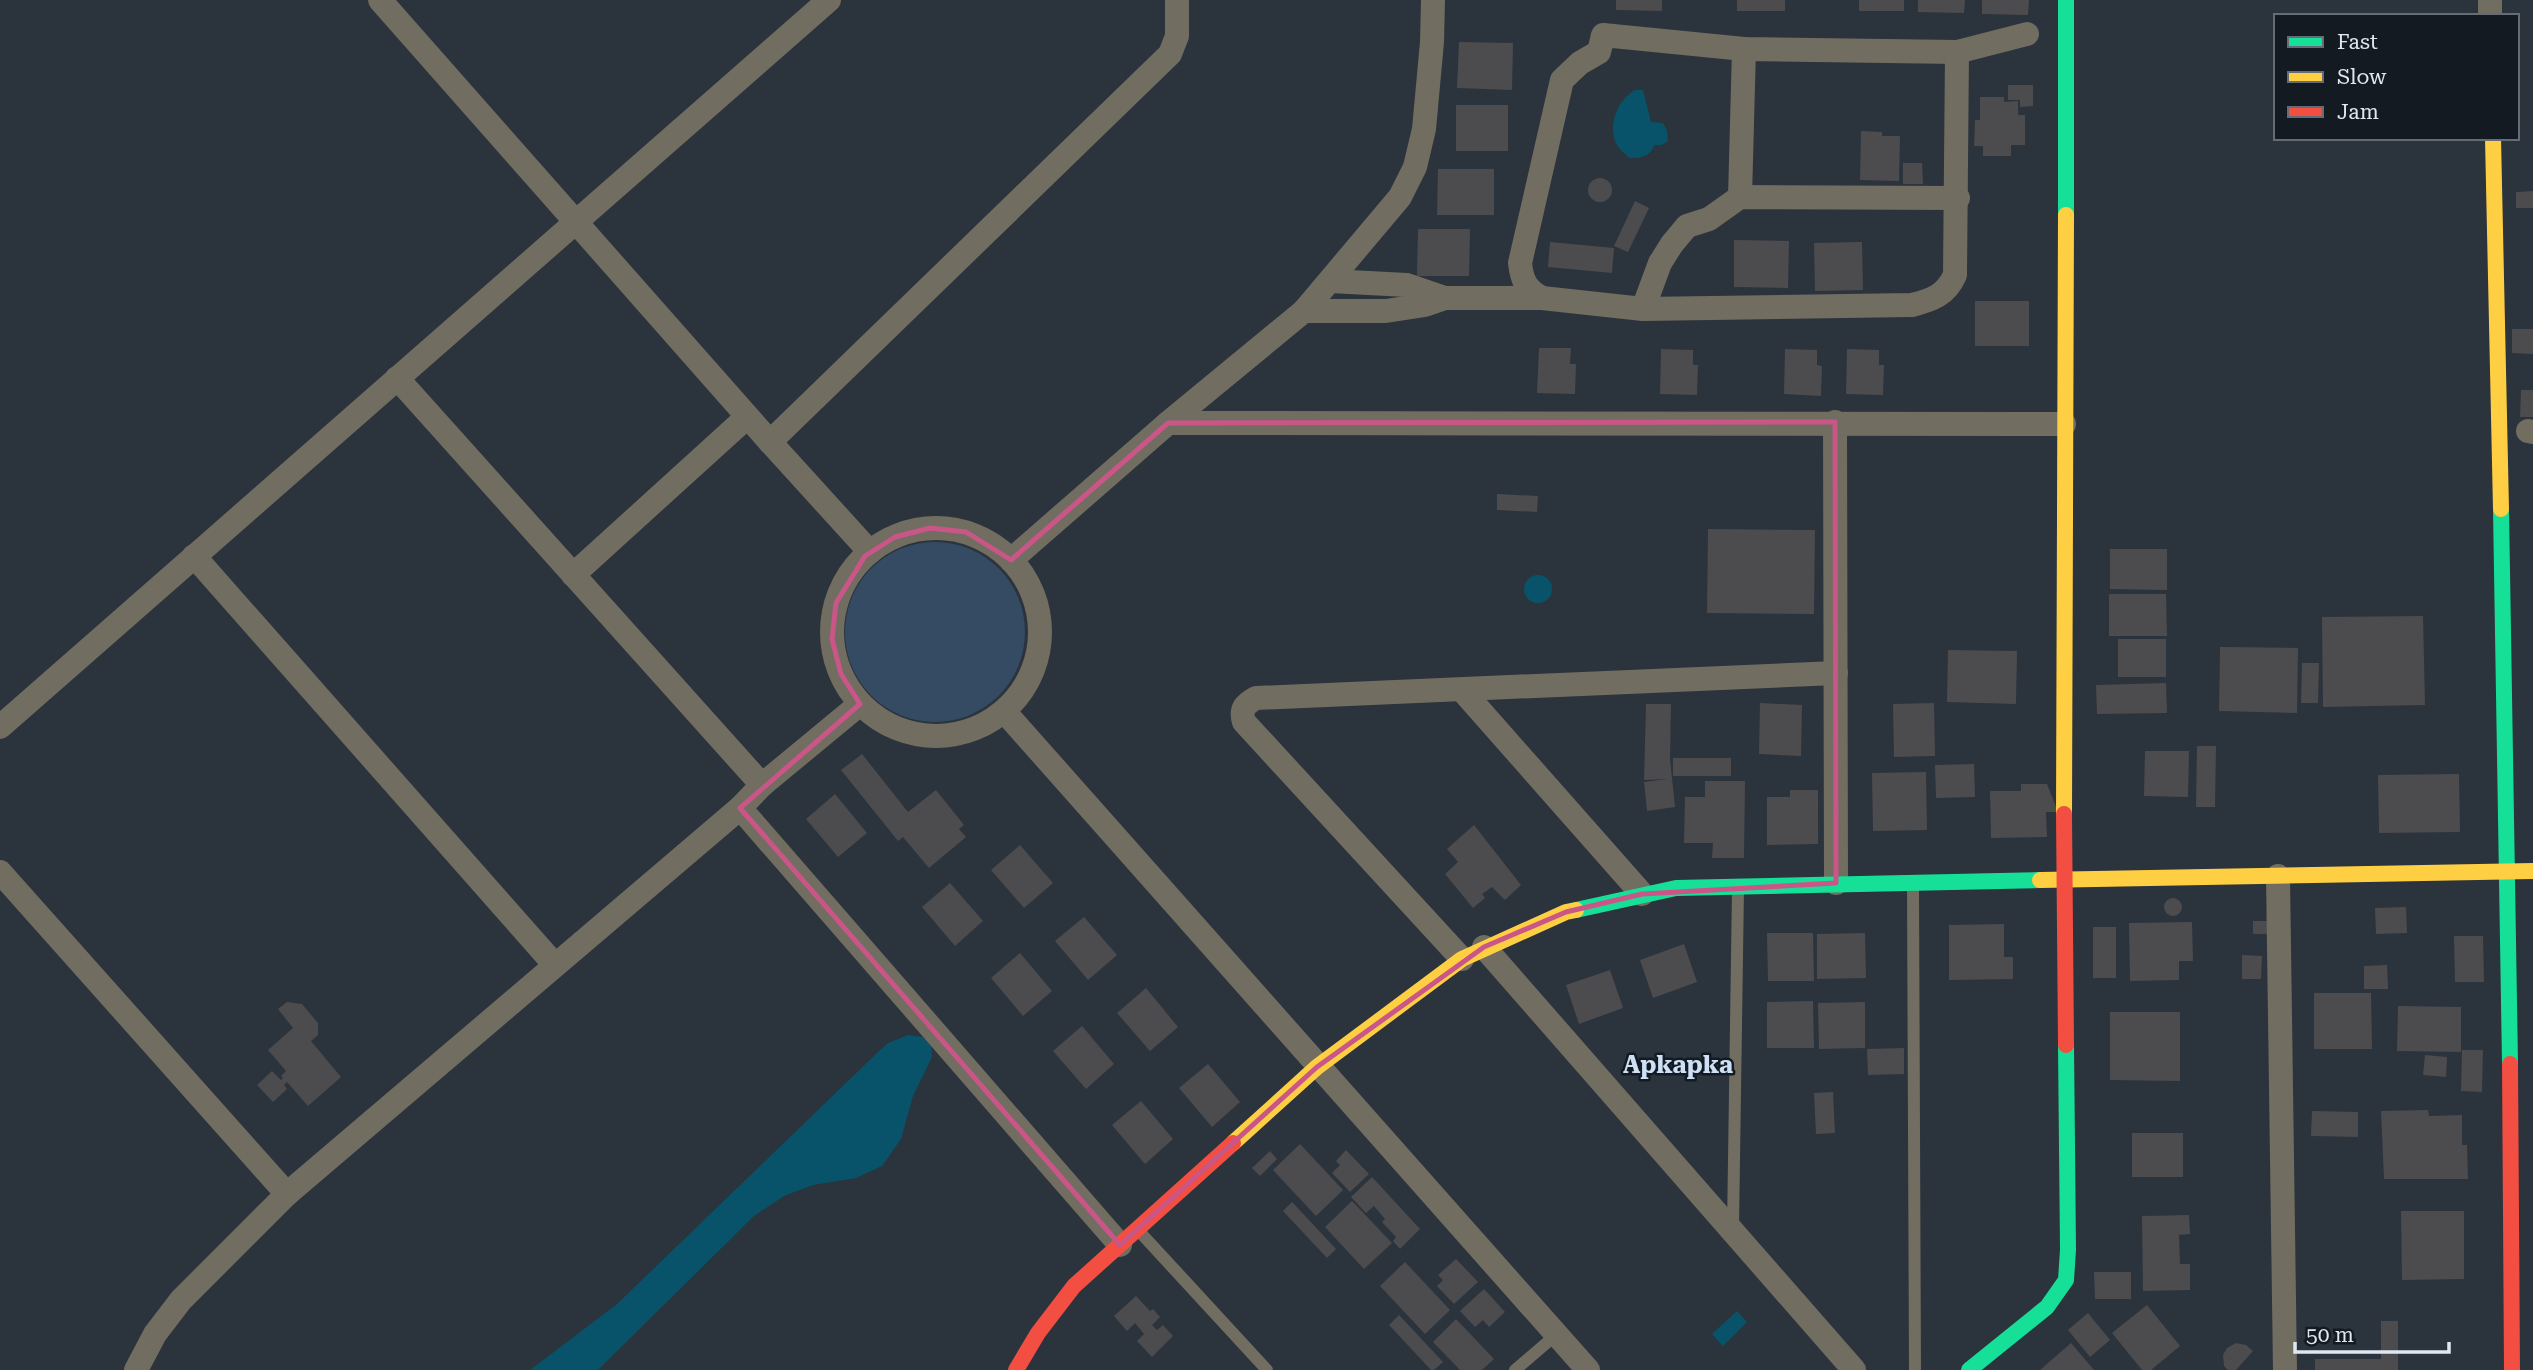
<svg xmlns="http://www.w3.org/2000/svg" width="2533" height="1370" font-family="'Roboto Serif',serif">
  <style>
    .green { fill: #354b63 }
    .water { fill: #085369 }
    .building { fill: #4c4c4f }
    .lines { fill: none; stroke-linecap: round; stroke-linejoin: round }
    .lane { stroke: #716d61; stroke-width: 12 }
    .street { stroke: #716d61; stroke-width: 24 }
    .fast { stroke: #16e098; stroke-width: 16 }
    .slow { stroke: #ffcf43; stroke-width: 16 }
    .jam { stroke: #f24e42; stroke-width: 16 }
    .marked { fill: none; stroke: #ca5688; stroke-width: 5; stroke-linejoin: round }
    .labels { text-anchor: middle; stroke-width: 5; stroke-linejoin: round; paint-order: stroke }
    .neighbourhood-label { font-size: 24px; font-weight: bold; fill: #cde0f5; stroke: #141a22 }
  </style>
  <rect width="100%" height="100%" fill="#2b333c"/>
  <circle class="green" cx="935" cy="632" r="90"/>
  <g class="water">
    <path d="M1635,90H1643L1651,122L1663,123L1667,130L1668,141L1662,145H1654C1650,157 1642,158 1629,158C1626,154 1619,150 1617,145C1607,126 1617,100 1635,90Z"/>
    <circle cx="1538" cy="589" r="14"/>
    <polygon points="908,1035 923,1037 931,1045 932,1057 913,1096 901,1139 882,1166 856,1178 813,1185 784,1196 754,1216 598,1370 530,1370 617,1304 878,1052 888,1043"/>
    <polygon points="1737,1311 1747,1322 1723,1346 1712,1334"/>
  </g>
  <g class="building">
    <polygon points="1616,0 1662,0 1662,11 1616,10"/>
    <rect x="1737" y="0" width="48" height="11"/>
    <rect x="1859" y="0" width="45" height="11"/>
    <polygon points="1918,0 1965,0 1964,13 1918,12"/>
    <polygon points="1982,0 2029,0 2028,15 1982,14"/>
    <polygon points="1459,42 1513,43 1512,90 1457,88"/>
    <polygon points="2008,85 2033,85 2033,106 2020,107 2020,100 2008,100"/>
    <polygon points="1980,97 2004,97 2004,102 2018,101 2018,115 2025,115 2025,145 2011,145 2011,156 1983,156 1983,146 1974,146 1975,120 1980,120"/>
    <rect x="1456" y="105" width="52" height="46"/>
    <polygon points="1861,131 1882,132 1882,136 1900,136 1899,181 1860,180"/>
    <polygon points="1903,163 1922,163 1923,184 1903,184"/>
    <polygon points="1438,169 1494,169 1494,215 1437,215"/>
    <circle cx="1600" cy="190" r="12"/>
    <polygon points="2533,191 2533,208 2516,208 2516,192"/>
    <polygon points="1635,201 1649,208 1628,252 1614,246"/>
    <polygon points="1418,229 1470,229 1469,276 1417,276"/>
    <polygon points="1734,240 1789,241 1788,288 1734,287"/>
    <polygon points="1550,242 1614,248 1612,273 1548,267"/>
    <polygon points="1862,242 1863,290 1815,291 1814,243"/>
    <rect x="1975" y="301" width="54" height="45"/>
    <polygon points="2512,329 2533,329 2533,354 2512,353"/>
    <polygon points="1539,348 1571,348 1570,364 1576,364 1575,394 1537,393"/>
    <polygon points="1661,349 1693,350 1693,365 1698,365 1697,395 1660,394"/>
    <polygon points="1785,349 1817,350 1817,365 1822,366 1821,396 1784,394"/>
    <polygon points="1847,349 1879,350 1879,365 1884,365 1883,395 1846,394"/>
    <polygon points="2521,390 2533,390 2533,417 2520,417"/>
    <polygon points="1497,494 1538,496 1537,512 1497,510"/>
    <polygon points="1708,529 1815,530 1814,614 1707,613"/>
    <polygon points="2110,549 2167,549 2167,590 2110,589"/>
    <polygon points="2109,594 2166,594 2167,636 2109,636"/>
    <polygon points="2423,616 2425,705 2323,707 2322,617"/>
    <rect x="2118" y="639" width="48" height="38"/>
    <polygon points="2220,647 2298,648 2297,713 2219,711"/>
    <polygon points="1948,650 2017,651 2016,704 1947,702"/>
    <polygon points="2302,663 2319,663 2318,703 2301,703"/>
    <polygon points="2166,683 2167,713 2097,714 2096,685"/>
    <polygon points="1760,703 1802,705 1801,756 1759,754"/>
    <polygon points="1934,703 1935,756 1894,757 1893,704"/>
    <polygon points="1646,704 1671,704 1670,759 1675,807 1647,811 1644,782 1668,779 1644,780"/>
    <polygon points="2197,746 2216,746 2215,807 2196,807"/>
    <polygon points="2145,751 2189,751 2188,797 2144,796"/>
    <polygon points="862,754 908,812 936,790 964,825 959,829 966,837 929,868 903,837 898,841 841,770"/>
    <rect x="1673" y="758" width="58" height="18"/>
    <polygon points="1974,764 1975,797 1936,798 1935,765"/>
    <polygon points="1926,772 1927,830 1873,831 1872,773"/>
    <polygon points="2459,774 2460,832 2379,833 2378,775"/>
    <polygon points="1705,781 1745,781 1744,858 1712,858 1713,843 1684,843 1685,797 1705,797"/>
    <polygon points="2021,784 2047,784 2058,812 2046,812 2047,837 1991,838 1990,791 2021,791"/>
    <polygon points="1790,790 1818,790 1818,844 1767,845 1767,797 1790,797"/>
    <polygon points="835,794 867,833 838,857 806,819"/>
    <polygon points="1474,825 1521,885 1505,900 1492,887 1482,894 1485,898 1473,908 1445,874 1458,862 1447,849"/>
    <polygon points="1020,845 1053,883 1024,908 991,870"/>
    <polygon points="950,883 983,921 955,946 922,907"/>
    <circle cx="2173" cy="907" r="9"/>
    <polygon points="2406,907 2407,933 2376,934 2375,908"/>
    <polygon points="1084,917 1117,955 1088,980 1055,941"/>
    <rect x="2253" y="921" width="15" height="13"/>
    <polygon points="2192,922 2193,961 2179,961 2179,980 2130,981 2129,923"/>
    <polygon points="2004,924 2004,957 2013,957 2013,979 1949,980 1949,925"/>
    <rect x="2093" y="927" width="23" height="51"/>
    <polygon points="1767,933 1813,933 1814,981 1768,981"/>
    <polygon points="1865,933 1866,978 1817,979 1817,934"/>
    <polygon points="2454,936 2483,936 2484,982 2455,982"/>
    <polygon points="1684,944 1697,982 1653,998 1640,960"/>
    <polygon points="1020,953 1052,991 1023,1016 991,978"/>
    <polygon points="2242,955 2262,956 2261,979 2242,979"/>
    <polygon points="2387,965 2388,989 2364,989 2364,966"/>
    <polygon points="1610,970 1623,1008 1579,1024 1566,985"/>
    <polygon points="1146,988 1178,1027 1150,1051 1117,1013"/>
    <polygon points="2314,993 2371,993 2372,1049 2314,1049"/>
    <polygon points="1813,1001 1814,1048 1767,1048 1767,1002"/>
    <polygon points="287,1002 302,1004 318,1023 318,1035 311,1041 341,1077 308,1106 287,1082 284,1085 287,1089 273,1102 257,1085 272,1071 281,1080 283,1078 281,1076 286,1071 268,1050 293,1028 278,1009"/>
    <polygon points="1865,1002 1865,1048 1819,1049 1818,1003"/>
    <polygon points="2398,1006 2461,1007 2461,1052 2397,1051"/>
    <polygon points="2110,1012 2180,1012 2180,1081 2110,1080"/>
    <polygon points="1082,1026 1114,1064 1086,1089 1053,1051"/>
    <polygon points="1904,1048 1904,1074 1868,1075 1867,1049"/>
    <polygon points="2462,1050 2483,1050 2482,1092 2461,1091"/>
    <polygon points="2425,1055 2447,1057 2446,1077 2423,1075"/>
    <polygon points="1208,1064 1240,1102 1212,1127 1179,1088"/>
    <polygon points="1833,1092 1835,1133 1816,1134 1814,1093"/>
    <polygon points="1141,1101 1173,1139 1145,1164 1112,1125"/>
    <polygon points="2428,1110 2429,1116 2462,1115 2462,1145 2467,1145 2468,1179 2384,1179 2381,1111"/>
    <polygon points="2312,1111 2358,1112 2358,1137 2311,1136"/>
    <rect x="2132" y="1133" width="51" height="44"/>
    <polygon points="1300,1144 1343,1190 1316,1216 1273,1170"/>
    <polygon points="1346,1150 1369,1174 1350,1192 1332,1173 1340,1165 1336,1161"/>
    <polygon points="1270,1151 1277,1159 1260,1176 1252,1168"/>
    <polygon points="1372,1177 1420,1229 1400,1249 1393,1241 1396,1237 1382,1222 1385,1219 1374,1206 1366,1213 1351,1197"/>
    <polygon points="1352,1201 1392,1243 1364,1269 1325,1227"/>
    <polygon points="1292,1202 1336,1249 1327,1258 1283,1211"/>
    <polygon points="2401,1211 2464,1211 2464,1279 2402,1280"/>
    <polygon points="2189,1215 2190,1234 2179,1235 2180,1264 2190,1264 2190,1290 2143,1291 2142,1216"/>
    <polygon points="1456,1259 1478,1282 1454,1304 1437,1286 1443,1280 1438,1275"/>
    <polygon points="1405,1262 1450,1310 1425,1334 1380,1286"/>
    <polygon points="2094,1272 2131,1272 2131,1299 2095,1299"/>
    <polygon points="1484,1289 1505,1312 1489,1327 1483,1320 1475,1327 1460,1311"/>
    <polygon points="1136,1296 1150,1311 1153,1309 1160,1317 1152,1325 1157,1330 1163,1325 1173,1336 1152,1357 1137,1341 1144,1334 1135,1323 1127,1331 1114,1316"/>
    <polygon points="2147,1305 2180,1346 2151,1370 2142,1370 2112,1333"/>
    <polygon points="2088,1313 2110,1340 2090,1357 2068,1330"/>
    <polygon points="1399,1315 1443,1362 1434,1370 1431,1370 1389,1325"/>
    <polygon points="1456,1319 1494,1359 1482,1370 1460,1370 1433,1342"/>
    <polygon points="2381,1321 2398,1321 2398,1370 2315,1370 2315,1359 2381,1359"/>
    <polygon points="2071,1343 2094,1370 2040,1370"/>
    <polygon points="2236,1343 2246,1345 2253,1351 2236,1370 2228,1370 2224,1366 2223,1355 2227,1348"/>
  </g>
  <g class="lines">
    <g class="lane">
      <polyline points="1913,886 1915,1370"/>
      <polyline points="1733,1227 1738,889"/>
      <polyline points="1138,1230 1267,1370"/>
      <polyline points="1515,1370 1557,1334"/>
    </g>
    <g class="street">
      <polyline points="380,0 770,442 870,552"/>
      <polyline points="2490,0 2490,16"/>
      <polyline points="1740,197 1744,49"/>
      <polyline points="1330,281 1407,285 1445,298"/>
      <path d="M1542,298C1526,289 1522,281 1520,263L1562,80L1580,63L1599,52L1603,35L1744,49L1957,52L2027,34"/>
      <polyline points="1643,309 1660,263 1672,244 1687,226 1709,219 1740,197 1958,198"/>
      <path d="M1304,311H1386L1425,305L1445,298H1542L1643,309L1912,305C1932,300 1946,295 1955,275L1957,52"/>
      <polyline points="397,378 762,785"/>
      <polyline points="1835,422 1836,883"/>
      <polyline points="1168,423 2064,424"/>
      <polyline points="2528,431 2533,432"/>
      <polyline points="770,442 1170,54 1177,36 1177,0"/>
      <circle cx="936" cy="632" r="104"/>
      <polyline points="194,556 554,964"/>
      <polyline points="1011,560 1168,423 1304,311 1400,197 1415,167 1424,129 1432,42 1433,0"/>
      <polyline points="573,575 747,417"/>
      <polyline points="1462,690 1642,894"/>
      <polyline points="1004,711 1588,1370"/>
      <polyline points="0,727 829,0"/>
      <polyline points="740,808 1120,1245"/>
      <polyline points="0,872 287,1194"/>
      <polyline points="2278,876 2285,1370"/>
      <polyline points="1484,947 1854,1370"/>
      <path d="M1462,959L1244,722C1240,709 1245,704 1256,698L1836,673"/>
      <polyline points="136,1370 155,1334 181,1300 287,1194 740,808 762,785 860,704"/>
    </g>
    <g class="fast">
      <polyline points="2066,215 2066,0"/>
      <polyline points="2501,509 2510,1064"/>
      <polyline points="1576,910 1676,888 2040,880"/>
      <polyline points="1969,1370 2047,1307 2066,1280 2068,1250 2066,1045"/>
    </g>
    <g class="slow">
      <polyline points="2493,138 2501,509"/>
      <polyline points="2064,814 2066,215"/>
      <polyline points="2040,880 2533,871"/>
      <polyline points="1233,1143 1317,1067 1462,959 1566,912 1576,910"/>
    </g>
    <g class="jam">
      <polyline points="2064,814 2066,1045"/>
      <polyline points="2510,1064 2512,1370"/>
      <polyline points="1016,1370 1038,1333 1074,1286 1233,1143"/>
    </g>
  </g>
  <path class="marked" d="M1835,422L1836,883L1642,894L1566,912L1484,947L1317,1067L1120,1245L740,808L860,704L841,674L832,639L836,603L865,556L895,537L930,528L966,532L1011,560L1168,423Z"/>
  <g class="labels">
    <g class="neighbourhood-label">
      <text x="1678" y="1073">Apkapka</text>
    </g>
  </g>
  <rect x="2274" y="14" width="245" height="126" fill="#141a22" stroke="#656c75" stroke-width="2"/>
  <rect x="2288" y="37" width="35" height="10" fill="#16e098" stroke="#656c75" stroke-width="2"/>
  <text x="2337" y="49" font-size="21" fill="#dee8f2">Fast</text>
  <rect x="2288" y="72" width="35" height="10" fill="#ffcf43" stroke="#656c75" stroke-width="2"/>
  <text x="2337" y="84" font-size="21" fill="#dee8f2">Slow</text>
  <rect x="2288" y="107" width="35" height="10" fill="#f24e42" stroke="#656c75" stroke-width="2"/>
  <text x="2337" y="119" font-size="21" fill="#dee8f2">Jam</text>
  <path d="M2295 1342v10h154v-10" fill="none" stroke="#dee8f2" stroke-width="3.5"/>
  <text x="2306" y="1342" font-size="21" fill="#dee8f2" stroke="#141a22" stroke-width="5" paint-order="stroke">50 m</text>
</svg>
